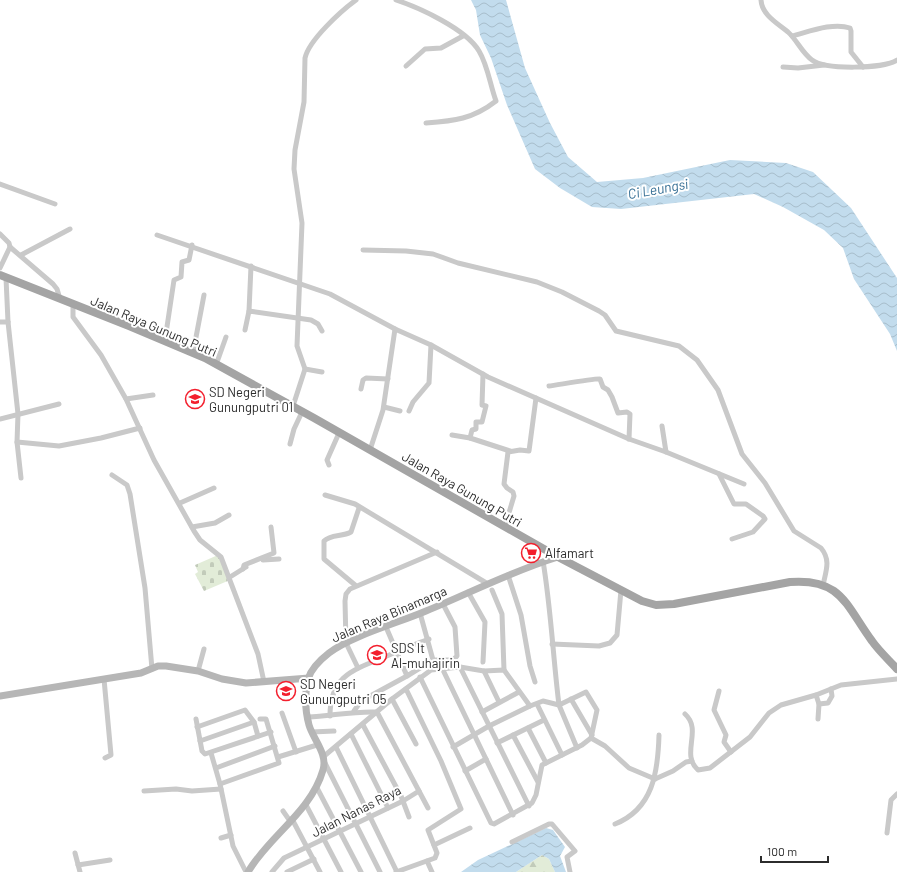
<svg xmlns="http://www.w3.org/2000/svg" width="897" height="872" font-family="Barlow,sans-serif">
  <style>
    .forest { fill: url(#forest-firs) }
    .cemetery { fill: url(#cemetery-stones) }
    .water { fill: url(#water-waves) }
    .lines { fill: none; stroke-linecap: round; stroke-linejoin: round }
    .street { stroke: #c9c9c9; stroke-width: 5 }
    .secondary { stroke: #b6b6b6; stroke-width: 7 }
    .primary { stroke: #a4a4a4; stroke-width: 8 }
    .labels { text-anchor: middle; stroke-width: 4; stroke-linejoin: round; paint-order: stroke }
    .street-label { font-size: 13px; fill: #2c2c2c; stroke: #fff }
    .poi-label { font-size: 13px; fill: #2c2c2c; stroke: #fff; text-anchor: start }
    .water-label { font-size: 14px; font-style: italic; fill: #356e94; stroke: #fff }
  </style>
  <defs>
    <pattern id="forest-firs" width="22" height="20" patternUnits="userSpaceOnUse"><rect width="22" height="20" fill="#e2ecd8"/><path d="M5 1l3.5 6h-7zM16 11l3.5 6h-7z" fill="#c2cbba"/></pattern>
    <pattern id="cemetery-stones" width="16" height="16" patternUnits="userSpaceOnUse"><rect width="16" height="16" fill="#e2ecd8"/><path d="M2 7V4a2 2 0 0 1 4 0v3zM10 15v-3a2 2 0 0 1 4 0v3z" fill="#c2cbba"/></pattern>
    <pattern id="water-waves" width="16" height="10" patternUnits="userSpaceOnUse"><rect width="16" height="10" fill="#c2dced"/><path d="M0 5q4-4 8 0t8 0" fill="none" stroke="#a7bdcb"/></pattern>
  </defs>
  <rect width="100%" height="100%" fill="#fff"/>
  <polygon class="forest" points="542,855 549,859 555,872 516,872"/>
  <polygon class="cemetery" points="218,555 230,580 204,591 195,574 198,572 195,565"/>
  <g class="water">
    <polygon points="471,0 506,0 525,68 550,123 568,157 597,182 643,178 730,160 786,163 813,172 851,208 897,278 897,351 890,334 854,279 843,248 824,230 783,207 754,194 621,209 592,207 560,188 535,169 507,105 491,58 480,35 476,10"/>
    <polygon points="546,828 553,830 565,847 560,856 566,872 555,872 549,859 542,855 516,872 461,872 478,860"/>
  </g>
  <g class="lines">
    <g class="street">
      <path d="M396,0C420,8 466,29 479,51C488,66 490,85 496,101C473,119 454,121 426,123"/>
      <path d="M761,0C762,15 777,23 788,32C797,40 802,53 812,60C825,70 883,69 897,60"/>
      <path d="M792,36C808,32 833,22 850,28L851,31V52L863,67"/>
      <polyline points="406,66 425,49 441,48 463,36"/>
      <polyline points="783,67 798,68 824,65"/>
      <polyline points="0,184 55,204"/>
      <polyline points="0,234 9,243 10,247 53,284 57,289 60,299"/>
      <polyline points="157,235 330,294 395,329 431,345 488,377 629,439 666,452 744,484"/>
      <path d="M363,250L406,251L433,254L458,263L537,282L562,292L599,311L605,315L616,331L679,346L697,360L718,390L742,454L765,483L794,531L821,548C831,560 826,571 823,585"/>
      <polyline points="21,255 70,229"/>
      <polyline points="0,268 10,247"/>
      <polyline points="6,278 8,322 18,414 17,442 21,478"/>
      <polyline points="73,305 73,317 101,355 126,399 154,460 194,531 200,540 221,557 258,654 264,682"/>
      <polyline points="249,311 251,266"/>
      <polyline points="0,322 8,322"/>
      <polyline points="245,330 249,311 311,320 318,324 322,331"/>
      <polyline points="165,340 174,280 181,277 182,262 189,260 192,245"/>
      <polyline points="193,353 204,295"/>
      <polyline points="216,365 226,337"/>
      <polyline points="305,369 322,372"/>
      <path d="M549,386C557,385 597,378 600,379L603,387L608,390L612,397L618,413L627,412L630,414L629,439"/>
      <polyline points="361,389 363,380 366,378 388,379"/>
      <polyline points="126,399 153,395"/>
      <path d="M293,406L305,369L297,346L302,223L294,169L295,150L304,102L305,58C309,40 341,11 356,0"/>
      <polyline points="384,407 400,411"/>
      <polyline points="409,411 413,402 429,383 431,345"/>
      <polyline points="0,419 59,404"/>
      <polyline points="662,426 666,452"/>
      <polyline points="452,435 470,438 472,430 476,429 476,422 482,422 486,406 482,405 483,374"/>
      <polyline points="470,438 510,451"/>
      <polyline points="17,442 59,446 101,438 140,428"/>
      <polyline points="290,444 294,429 302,412"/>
      <polyline points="370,450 383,410 395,329"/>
      <polyline points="329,465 327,460 339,433"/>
      <polyline points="719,474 734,504 746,504 763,516 765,519 753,532 732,539"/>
      <polyline points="112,475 127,485 130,494 145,588 152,669"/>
      <polyline points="325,495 355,504 488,584"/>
      <polyline points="180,503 214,488"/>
      <polyline points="505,526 514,496 513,492 507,488 504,484 508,452 520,450 529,451 536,398"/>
      <polyline points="192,527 215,523 229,515"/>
      <polyline points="263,560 279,559"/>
      <polyline points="243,569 244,565 274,553 271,527"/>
      <polyline points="508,575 521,615 530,666 535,682"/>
      <polyline points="230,577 246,567"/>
      <path d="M355,585L324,559V541C331,534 342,537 351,532L359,508"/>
      <polyline points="492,590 502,614 504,670"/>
      <polyline points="468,592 485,622 483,662"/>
      <polyline points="420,613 433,660"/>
      <polyline points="386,627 407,676 433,660"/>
      <polyline points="552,644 599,646 610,643 617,635 621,590"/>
      <polyline points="433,660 453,660 457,656 455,627 443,604"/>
      <polyline points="460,667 529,806"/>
      <polyline points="358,668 346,643 345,601 346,594 350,589 437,552"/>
      <polyline points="442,668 513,815"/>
      <polyline points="198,671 204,649"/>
      <polyline points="484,671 499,702"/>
      <path d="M420,677L491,823L494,824L532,803L536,795L542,765L582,745L591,738L597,710L586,692L559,705C553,657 551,609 543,561"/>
      <polyline points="104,679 111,755 105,758"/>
      <polyline points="719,691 714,710 726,735 724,742 731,752"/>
      <polyline points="816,695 819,704 818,719"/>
      <polyline points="392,699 416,744"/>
      <polyline points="571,699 592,735"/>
      <polyline points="537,704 562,755"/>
      <polyline points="819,704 828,703 832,696 831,689"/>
      <polyline points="354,711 361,701 407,676"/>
      <polyline points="482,712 519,692"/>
      <polyline points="282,713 296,752"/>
      <path d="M685,714C703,730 680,754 698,770L710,768L750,737L769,713L781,705L816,695L841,685L897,679"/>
      <path d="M330,716C330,679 349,671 380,659C396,652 412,645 429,639"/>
      <path d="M308,717C331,716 353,711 377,712L428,808"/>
      <polyline points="196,719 202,751 205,754 271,732"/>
      <polyline points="363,725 401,796 409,817"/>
      <polyline points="197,727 245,710 254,722 258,736"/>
      <polyline points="528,728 546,763"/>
      <polyline points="312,732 334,731"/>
      <polyline points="351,734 388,808"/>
      <polyline points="513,735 538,782"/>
      <polyline points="591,738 605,746 629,768 655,779"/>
      <polyline points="200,741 254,722"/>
      <polyline points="497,743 544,720"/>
      <polyline points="336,747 397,872"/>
      <polyline points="453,747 489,726 530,706 543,701 559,705 577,748"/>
      <polyline points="211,753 220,784 233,846 245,870"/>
      <polyline points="278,757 317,745"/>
      <polyline points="323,757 392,699 431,670 460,667 484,671 504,670 530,706"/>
      <polyline points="324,761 380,872"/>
      <polyline points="216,768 275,746"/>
      <polyline points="465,771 486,759"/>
      <polyline points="655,779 673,771 686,762 692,761"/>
      <polyline points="220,784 279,763 266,719 260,719"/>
      <polyline points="316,786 361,872"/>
      <polyline points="144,791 176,789 192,791 221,789"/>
      <polyline points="305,803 341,872"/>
      <polyline points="283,811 290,821"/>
      <polyline points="292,819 320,872"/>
      <path d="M615,824C653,809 658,772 659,735"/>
      <polyline points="887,833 891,800 897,794"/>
      <polyline points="221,838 231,835"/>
      <polyline points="512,842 549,824 552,824 575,851 567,857 570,872"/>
      <polyline points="434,845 470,828"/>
      <polyline points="75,853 80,872"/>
      <polyline points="427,861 432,872"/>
      <polyline points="78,865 110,860"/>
      <polyline points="272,872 284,858 403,801 419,791"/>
      <polyline points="287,872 314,859"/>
      <polyline points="396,872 435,858 437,853 428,830 461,809 441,761 406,689"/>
    </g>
    <g class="secondary">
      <polyline points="0,696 141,673 158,666 166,666 198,671 222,679 246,683 309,678"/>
      <path d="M248,872C269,836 311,812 323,770C328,754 313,739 309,725C305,711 305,693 308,679C311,669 320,660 329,653C351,636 398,623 426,611C470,593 512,571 558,557"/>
    </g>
    <path class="primary" d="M0,275L129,326L205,358L314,418L558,557L642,601L656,605L674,604L790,582C842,578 846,606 872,641C879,651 889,660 897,669"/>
  </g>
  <defs>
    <symbol id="school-ring" viewBox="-11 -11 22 22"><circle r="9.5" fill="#fff" stroke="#f31f2d" stroke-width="1.5"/><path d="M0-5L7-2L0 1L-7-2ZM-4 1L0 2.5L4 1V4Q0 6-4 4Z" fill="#f31f2d"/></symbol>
    <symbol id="supermarket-ring" viewBox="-11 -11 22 22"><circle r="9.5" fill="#fff" stroke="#f31f2d" stroke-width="1.5"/><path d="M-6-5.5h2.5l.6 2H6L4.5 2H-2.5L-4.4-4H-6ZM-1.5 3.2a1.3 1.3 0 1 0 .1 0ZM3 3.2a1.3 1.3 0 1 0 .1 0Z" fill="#f31f2d"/></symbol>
  </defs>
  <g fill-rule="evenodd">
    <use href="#school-ring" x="184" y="388" width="22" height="22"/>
    <use href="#supermarket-ring" x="520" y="542" width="22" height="22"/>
    <use href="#school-ring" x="366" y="644" width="22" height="22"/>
    <use href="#school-ring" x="275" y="680" width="22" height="22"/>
  </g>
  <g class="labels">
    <g class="street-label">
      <text transform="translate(154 326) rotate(23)" y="5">Jalan Raya Gunung Putri</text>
      <text transform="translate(462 489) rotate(30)" y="5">Jalan Raya Gunung Putri</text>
      <text transform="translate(389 614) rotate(-23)" y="5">Jalan Raya Binamarga</text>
      <text transform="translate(356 811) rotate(-27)" y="5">Jalan Nanas Raya</text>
    </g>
    <g class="poi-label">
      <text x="209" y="397">SD Negeri<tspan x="209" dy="15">Gunungputri 01</tspan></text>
      <text x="545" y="558">Alfamart</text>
      <text x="391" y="653">SDS It<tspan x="391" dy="15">Al-muhajirin</tspan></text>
      <text x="300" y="689">SD Negeri<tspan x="300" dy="15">Gunungputri 05</tspan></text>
    </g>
    <g class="water-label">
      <text transform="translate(658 189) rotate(-10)" y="5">Ci Leungsi</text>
    </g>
  </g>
  <path d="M761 856v6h67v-6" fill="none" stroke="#2c2c2c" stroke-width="2"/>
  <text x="767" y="856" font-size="12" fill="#2c2c2c" stroke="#ffffff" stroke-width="3" paint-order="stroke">100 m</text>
</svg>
